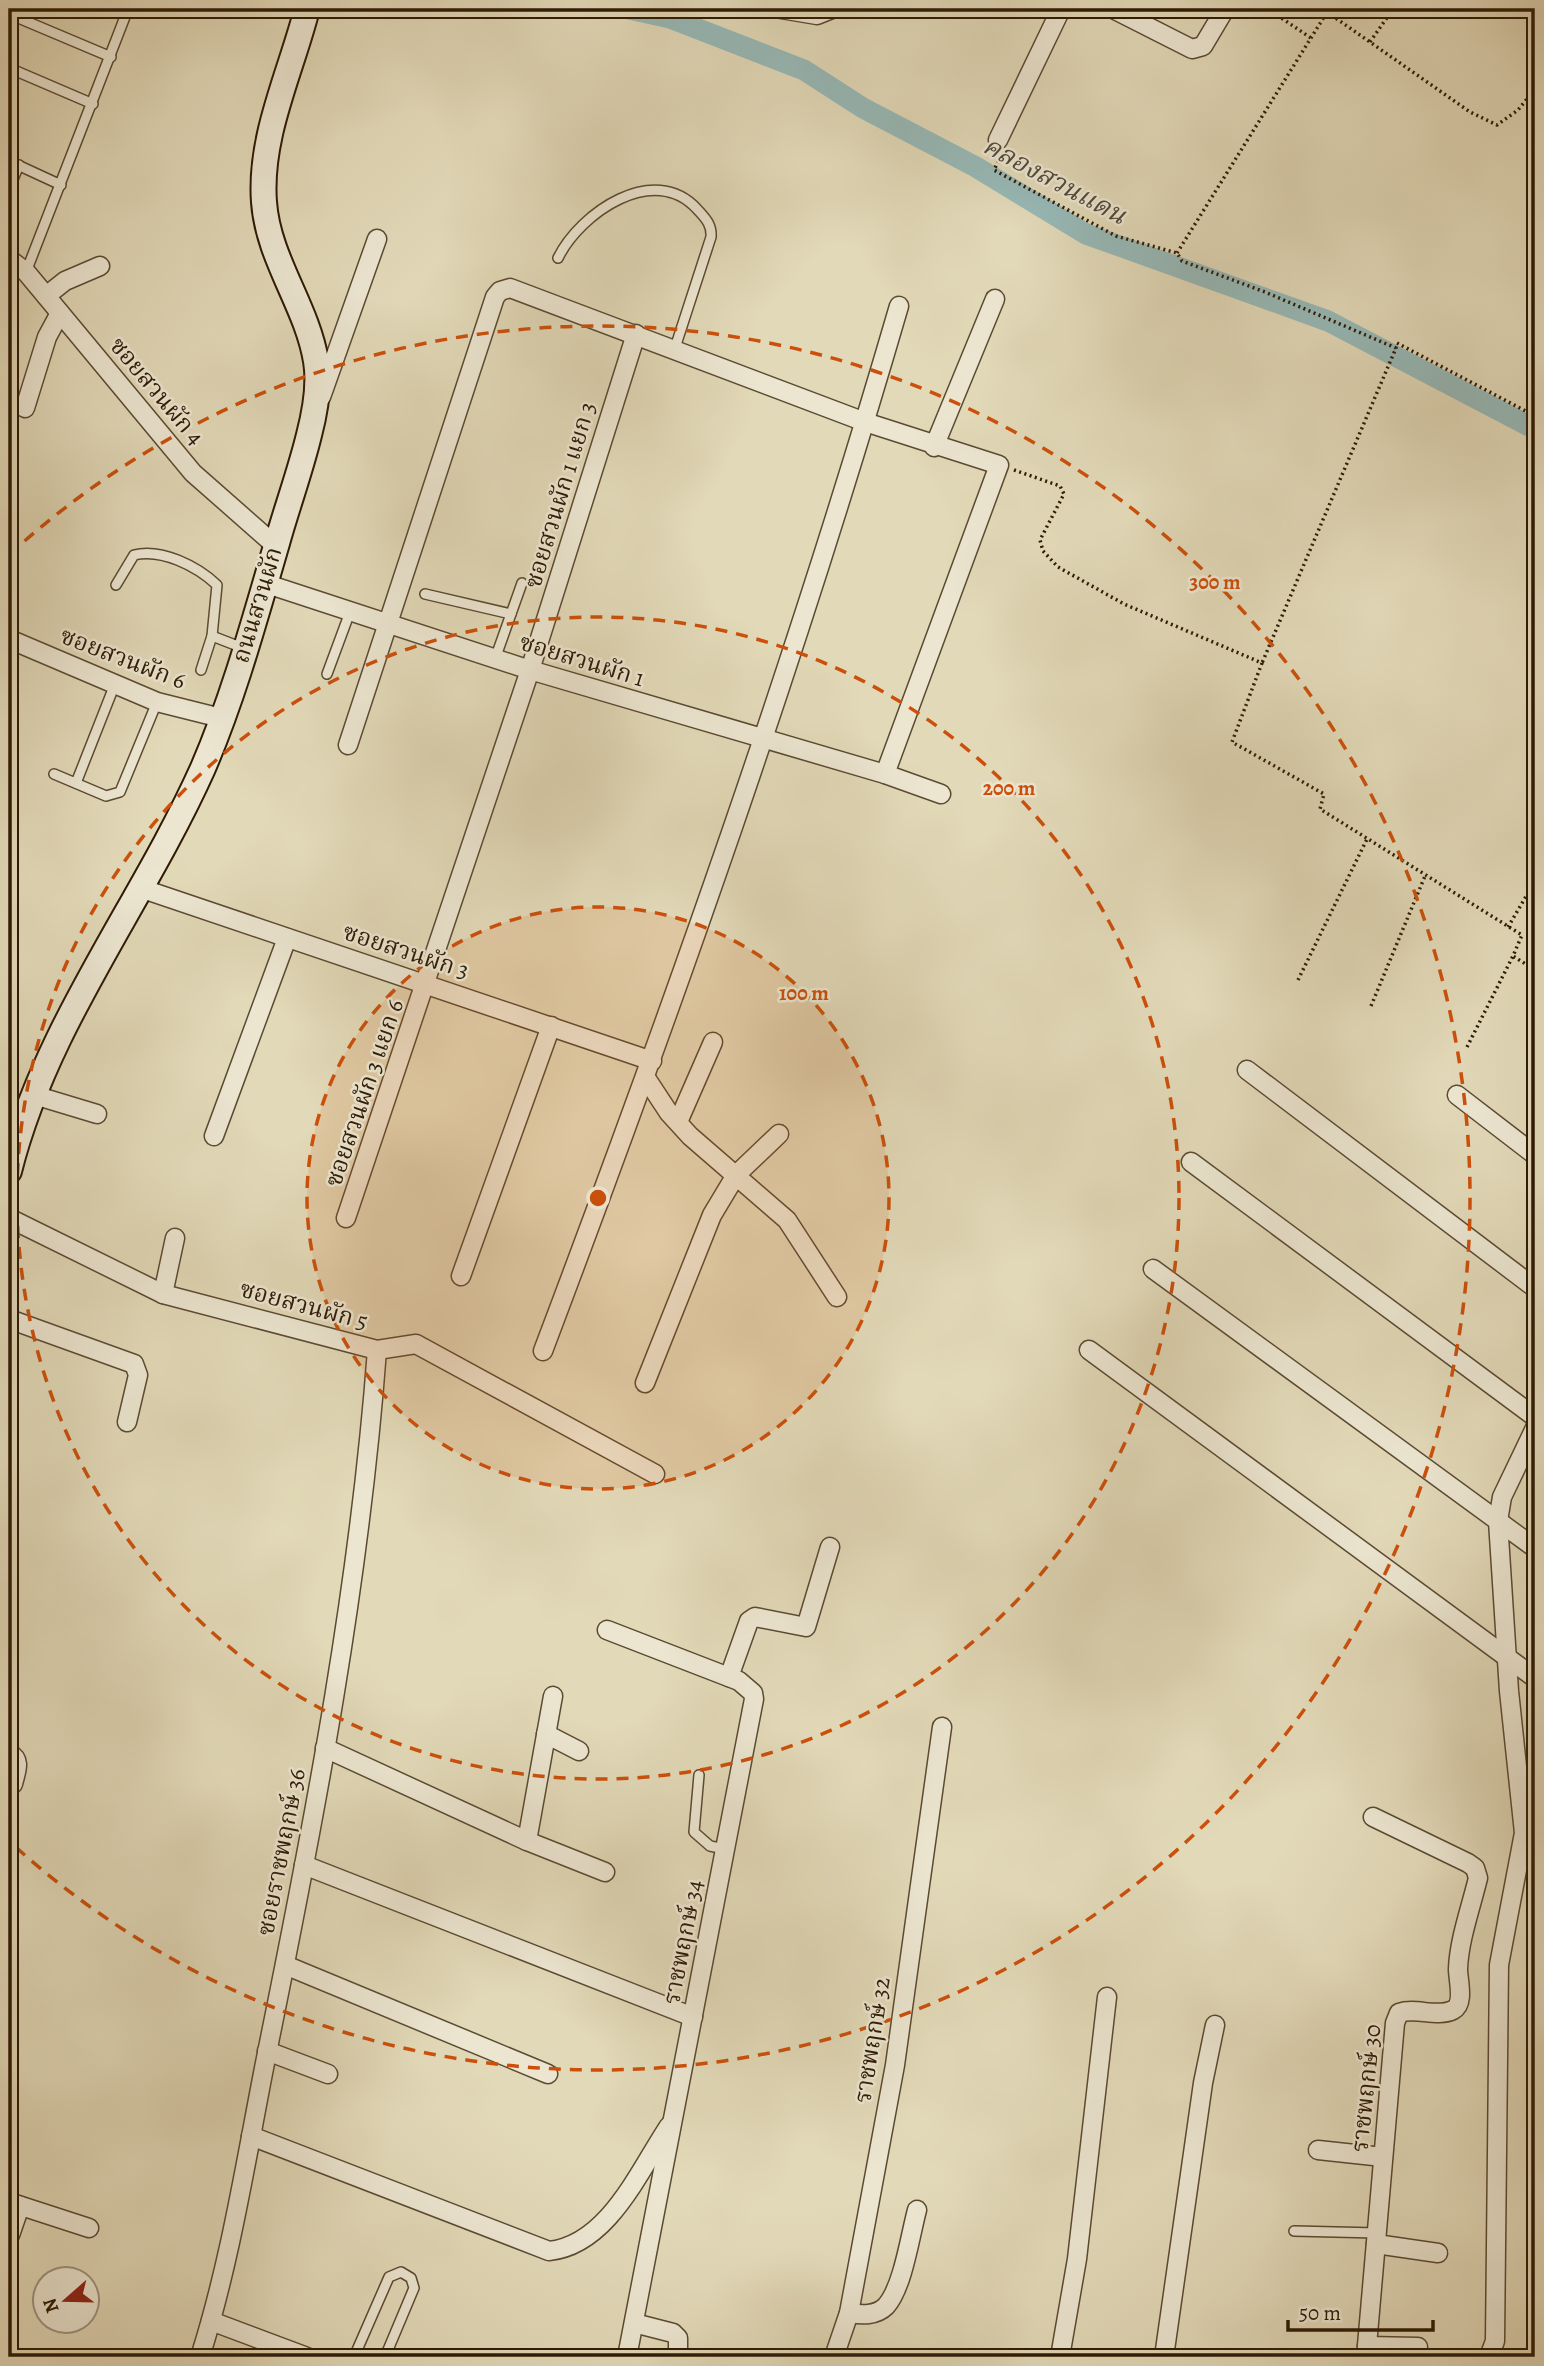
<svg xmlns="http://www.w3.org/2000/svg" width="1544" height="2366" font-family="Alegreya,'Noto Serif Thai',serif">
  <style>
    .lines { fill: none; stroke-linecap: round; stroke-linejoin: round }
    .canal { stroke: #97b9b7; stroke-width: 21 }
    .lane-casing { stroke: #5b4a32; stroke-width: 12 }
    .street-casing { stroke: #5b4a32; stroke-width: 21 }
    .secondary-casing { stroke: #2e1a05; stroke-width: 28 }
    .path { stroke: #2e1a05; stroke-width: 3.5; stroke-dasharray: 2 3.5; stroke-linecap: butt }
    .lane { stroke: #ece6d1; stroke-width: 9 }
    .street { stroke: #ece6d1; stroke-width: 18 }
    .secondary { stroke: #ece6d1; stroke-width: 24 }
    .ring { fill: none; stroke: #cc500b; stroke-width: 3.5; stroke-dasharray: 12 9 }
    .labels { text-anchor: middle; stroke-width: 5; stroke-linejoin: round; paint-order: stroke }
    .street-label { font-size: 24px; fill: #2e1a05; stroke: #ece6d1 }
    .water-label { font-size: 26px; font-style: italic; fill: #4e4a3a; stroke: #ece6d1 }
    .centre { fill: #cc500b; stroke: #ece6d1; stroke-width: 3.5 }
    .ring-label { font-size: 21px; text-anchor: middle; font-weight: bold; fill: #cc500b; stroke: #ece6d1; stroke-width: 5; stroke-linejoin: round; paint-order: stroke }
  </style>
  <rect width="100%" height="100%" fill="#e2d9b8"/>
  <filter id="stains"><feTurbulence type="fractalNoise" baseFrequency=".00286" numOctaves="4"/><feColorMatrix values="0 0 0 0 .2 0 0 0 0 .09 0 0 0 0 .02 0 0 0 .5 -.17"/></filter>
  <radialGradient id="worn" r=".72"><stop offset=".6" stop-color="#630" stop-opacity="0"/><stop offset="1" stop-color="#630" stop-opacity=".3"/></radialGradient>
  <g class="lines">
    <polyline class="canal" points="629,9 670,18 804,70 863,108 976,167 1086,234 1328,321 1535,429"/>
    <defs>
      <g id="lane">
        <polyline points="9,14 111,57"/>
        <polyline points="9,68 93,104"/>
        <polyline points="9,161 61,185"/>
        <polyline points="9,189 19,165"/>
        <path d="M558,258C580,213 654,162 697,209C705,218 712,224 711,237L674,351"/>
        <polyline points="26,272 128,9"/>
        <path d="M116,585L134,555C161,548 197,566 217,585L212,636L201,670"/>
        <polyline points="425,594 511,614"/>
        <polyline points="212,636 243,648"/>
        <polyline points="495,659 522,583"/>
        <polyline points="327,674 350,612"/>
        <polyline points="54,774 106,796 120,792 157,702"/>
        <polyline points="76,783 115,684"/>
        <polyline points="699,1775 694,1832 710,1846 725,1849"/>
        <polyline points="1294,2231 1377,2233"/>
        <polyline points="354,2357 389,2277 401,2272 411,2278 414,2288 385,2357"/>
      </g>
      <g id="street">
        <polyline points="781,9 817,15 832,9"/>
        <polyline points="1113,9 1192,49 1203,46 1225,9"/>
        <polyline points="998,140 1061,9"/>
        <polyline points="9,259 26,272 46,296 193,473 276,546"/>
        <polyline points="46,296 65,281 100,266"/>
        <polyline points="321,397 377,239"/>
        <polyline points="25,408 47,337 60,313"/>
        <polyline points="934,447 995,299"/>
        <polyline points="267,584 530,670 885,774 941,794"/>
        <polyline points="9,639 157,702 221,718"/>
        <polyline points="348,745 495,297 500,291 510,288 865,422 999,465 885,774"/>
        <polyline points="143,889 652,1061"/>
        <polyline points="1247,1070 1535,1288"/>
        <polyline points="646,1078 669,1113 690,1136 787,1220 837,1297"/>
        <polyline points="34,1095 97,1114"/>
        <polyline points="1457,1095 1535,1155"/>
        <polyline points="678,1122 713,1042"/>
        <polyline points="214,1136 287,938"/>
        <polyline points="1191,1162 1535,1417"/>
        <polyline points="9,1218 163,1294 377,1350 416,1344 655,1474"/>
        <polyline points="346,1218 530,670 636,334"/>
        <polyline points="1153,1269 1535,1548"/>
        <polyline points="461,1276 551,1026"/>
        <polyline points="163,1294 175,1238"/>
        <polyline points="9,1319 134,1364 138,1375 127,1422"/>
        <polyline points="1089,1350 1535,1678"/>
        <path d="M543,1351C673,1007 796,660 899,306"/>
        <polyline points="645,1383 712,1215 736,1175 779,1134"/>
        <polyline points="607,1630 739,1681 753,1693 754,1699 627,2357"/>
        <polyline points="729,1677 749,1621 755,1617 806,1627 830,1547"/>
        <polyline points="546,1734 579,1751"/>
        <polyline points="325,1748 527,1841 605,1872"/>
        <path d="M9,1753C22,1760 16,1771 13,1784"/>
        <polyline points="527,1841 553,1696"/>
        <polyline points="304,1865 693,2017"/>
        <polyline points="285,1965 548,2074"/>
        <polyline points="267,2051 328,2074"/>
        <path d="M251,2136L549,2251C608,2245 639,2171 669,2126"/>
        <polyline points="1318,2150 1383,2157"/>
        <polyline points="9,2202 89,2228"/>
        <polyline points="10,2235 20,2206"/>
        <polyline points="1376,2244 1438,2253"/>
        <path d="M849,2313C862,2315 876,2316 886,2306C903,2287 910,2236 917,2210"/>
        <polyline points="211,2321 307,2357"/>
        <polyline points="634,2323 673,2333 678,2338 678,2357"/>
        <polyline points="1367,2346 1418,2347"/>
        <path d="M200,2357C233,2253 248,2145 270,2038C316,1811 360,1581 377,1350"/>
        <polyline points="834,2357 849,2313 895,2065 942,1727"/>
        <polyline points="1060,2357 1077,2259 1107,1997"/>
        <polyline points="1164,2357 1203,2083 1215,2025"/>
        <path d="M1366,2357L1395,2023L1399,2013C1416,2007 1437,2018 1453,2010C1465,2004 1458,1980 1458,1969C1459,1940 1471,1907 1478,1878L1475,1868L1468,1863L1373,1817"/>
        <polyline points="1489,2357 1495,2341 1499,1965 1524,1833 1509,1691 1498,1521 1502,1497 1535,1428"/>
      </g>
      <path id="secondary" d="M9,1171C46,1024 142,904 203,768C234,696 255,618 277,543C287,507 300,472 309,435C315,412 320,385 316,361C307,306 268,259 264,202C259,136 291,72 307,9"/>
    </defs>
    <use href="#lane" class="lane-casing"/>
    <use href="#street" class="street-casing"/>
    <use href="#secondary" class="secondary-casing"/>
    <g class="path">
      <polyline points="1268,9 1311,38"/>
      <polyline points="1327,12 1470,112 1497,125 1518,110 1535,89"/>
      <polyline points="1370,42 1393,9"/>
      <polyline points="1001,156 994,170 1116,236 1177,253 1182,261 1265,292 1396,348 1262,663"/>
      <polyline points="1177,253 1329,9"/>
      <polyline points="1397,343 1535,416"/>
      <polyline points="1014,470 1060,486 1064,494 1040,540 1043,551 1058,567 1124,604 1262,663 1232,742 1324,794 1320,809 1522,935 1513,956 1535,970"/>
      <polyline points="1508,927 1535,881"/>
      <polyline points="1298,980 1367,839"/>
      <polyline points="1371,1006 1425,876"/>
      <polyline points="1467,1047 1513,956"/>
    </g>
    <use href="#lane" class="lane"/>
    <use href="#street" class="street"/>
    <use href="#secondary" class="secondary"/>
  </g>
  <circle cx="598" cy="1198" r="291" fill="#cc500b" fill-opacity=".12"/>
  <g class="ring">
    <circle cx="598" cy="1198" r="291"/>
    <circle cx="598" cy="1198" r="581"/>
    <path d="M9 555A872 872 0 1 1 9 1841"/>
  </g>
  <g class="labels">
    <g class="street-label">
      <text transform="translate(157 391) rotate(50)" y="8">ซอยสวนผัก 4</text>
      <text transform="translate(560 495) rotate(-73)" y="8">ซอยสวนผัก 1 แยก 3</text>
      <text transform="translate(257 605) rotate(-73)" y="8">ถนนสวนผัก</text>
      <text transform="translate(123 658) rotate(21)" y="8">ซอยสวนผัก 6</text>
      <text transform="translate(582 660) rotate(17)" y="8">ซอยสวนผัก 1</text>
      <text transform="translate(406 951) rotate(18)" y="8">ซอยสวนผัก 3</text>
      <text transform="translate(364 1093) rotate(-71)" y="8">ซอยสวนผัก 3 แยก 6</text>
      <text transform="translate(304 1305) rotate(15)" y="8">ซอยสวนผัก 5</text>
      <text transform="translate(281 1852) rotate(-79)" y="8">ซอยราชพฤกษ์ 36</text>
      <text transform="translate(683 1942) rotate(-79)" y="8">ราชพฤกษ์ 34</text>
      <text transform="translate(872 2040) rotate(-81)" y="8">ราชพฤกษ์ 32</text>
      <text transform="translate(1366 2088) rotate(-84)" y="8">ราชพฤกษ์ 30</text>
    </g>
    <g class="water-label">
      <text transform="translate(1055 180) rotate(28)" y="9">คลองสวนแดน</text>
    </g>
  </g>
  <circle cx="598" cy="1198" r="10" class="centre"/>
  <g class="ring-label">
    <text x="1215" y="589">300 m</text>
    <text x="1009" y="795">200 m</text>
    <text x="804" y="1000">100 m</text>
  </g>
  <rect width="1544" height="2366" fill="none" stroke="#e2d9b8" stroke-width="35"/>
  <rect x="10" y="10" width="1523" height="2345" fill="none" stroke="#2e1a05" stroke-width="3.5"/>
  <rect x="18" y="18" width="1509" height="2331" fill="none" stroke="#2e1a05" stroke-width="2"/>
  <g transform="translate(66 2300) rotate(250)"><circle r="33" fill="#ece6d1" stroke="#a0947f" stroke-width="2"/>
  <path d="M0-5L12 26L0 18L-12 26Z" fill="#8f2418"/>
  <text y="-10" font-size="19" font-weight="bold" text-anchor="middle" fill="#2e1a05">N</text>
  </g>
  <path d="M1288 2320v10h145v-10" fill="none" stroke="#2e1a05" stroke-width="3.5"/>
  <text x="1299" y="2320" font-size="21" fill="#2e1a05" stroke="#ece6d1" stroke-width="5" paint-order="stroke">50 m</text>
  <rect width="100%" height="100%" filter="url(#stains)"/>
  <rect width="100%" height="100%" fill="url(#worn)"/>
</svg>
